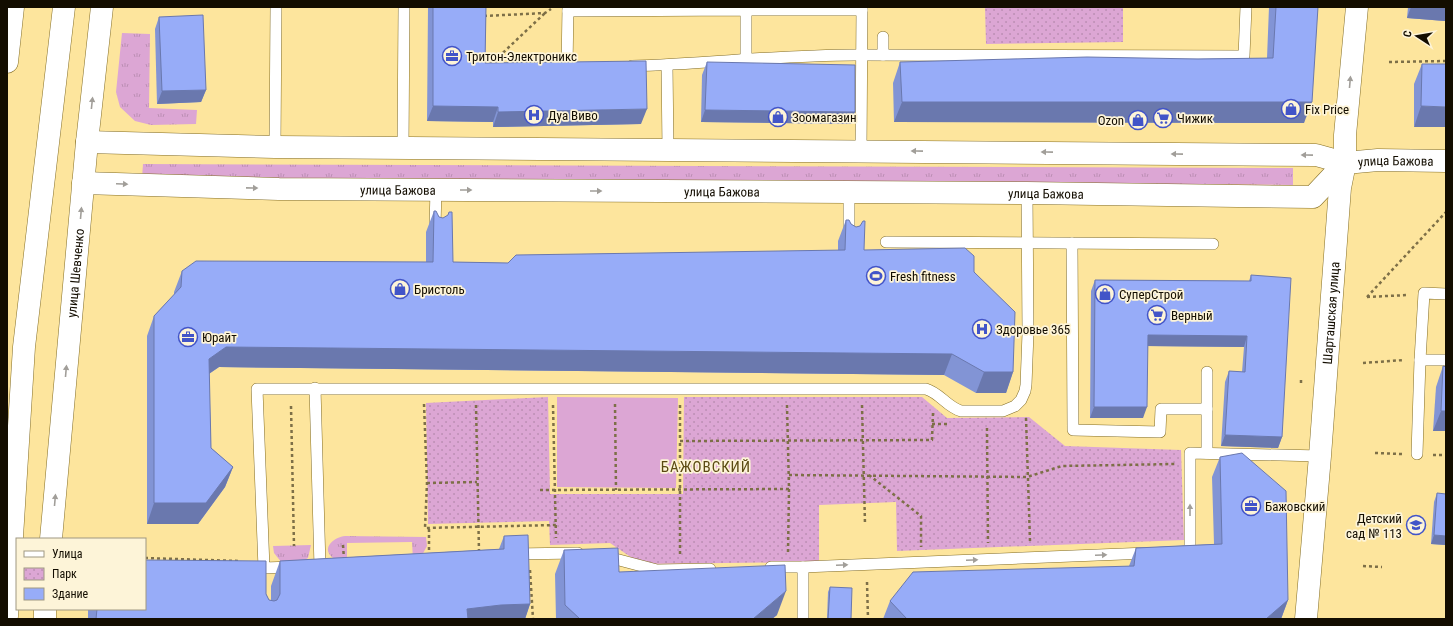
<svg xmlns="http://www.w3.org/2000/svg" width="1453" height="626" font-family="'Roboto Condensed',sans-serif">
  <style>
    .grass { fill: url(#grass-tufts) }
    .park { fill: url(#park-dots) }
    .garden { fill: #dca6d4 }
    .lines { fill: none; stroke-linecap: round; stroke-linejoin: round }
    .lane-casing { stroke: #846e26; stroke-width: 12 }
    .street-casing { stroke: #846e26; stroke-width: 23 }
    .secondary-casing { stroke: #846e26; stroke-width: 23 }
    .path { stroke: #7d6f47; stroke-width: 2.5; stroke-dasharray: 3 3; stroke-linecap: butt }
    .lane { stroke: #fff; stroke-width: 11 }
    .street { stroke: #fff; stroke-width: 22 }
    .secondary { stroke: #fff; stroke-width: 22 }
    .wall { fill: #8294d5 }
    .shaded-wall { fill: #6a78ae }
    .building { fill: #97acf8; stroke: #6a78ae }
    .oneway { fill: #a19e99 }
    .labels { text-anchor: middle; stroke-width: 3.5; stroke-linejoin: round; paint-order: stroke }
    .poi-label { font-size: 13px; fill: #130d00; stroke: #fdf4d8; text-anchor: start }
    .street-label { font-size: 13px; fill: #130d00; stroke: #fdf4d8 }
    .quarter-label { font-size: 15px; letter-spacing: 1px; fill: #5b4a12; stroke: #fdf4d8 }
  </style>
  <defs>
    <pattern id="grass-tufts" width="24" height="20" patternUnits="userSpaceOnUse"><rect width="24" height="20" fill="#dca6d4"/><path d="M3 7l-1-3M5 7V3M7 7l1-3M15 17l-1-3M17 17v-4M19 17l1-3" fill="none" stroke="#bc8eb4"/></pattern>
    <pattern id="park-dots" width="8" height="8" patternUnits="userSpaceOnUse"><rect width="8" height="8" fill="#dca6d4"/><path d="M2 2h.1M6 6h.1" fill="none" stroke="#bc8eb4" stroke-width="1.8" stroke-linecap="round"/></pattern>
  </defs>
  <rect width="100%" height="100%" fill="#fde59d"/>
  <g class="grass">
    <polygon points="122,33 150,34 149,108 197,110 196,124 151,125 135,121 120,107 116,92"/>
    <polygon points="143,164 1293,168 1293,185 142,178"/>
    <path d="M345,536L426,537L427,546L421,557L413,560L412,542L347,543V562C343,561 335,561 332,557C321,547 335,537 345,536Z"/>
    <polygon points="311,545 308,558 297,564 282,563 274,553 273,546"/>
  </g>
  <g class="park">
    <polygon points="985,7 1123,7 1123,42 986,44"/>
    <polygon points="548,397 550,494 683,494 684,397 922,397 947,418 1029,417 1065,446 1181,450 1184,540 897,551 896,502 819,505 819,562 641,564 610,543 550,545 549,521 428,524 426,403"/>
  </g>
  <polygon class="garden" points="557,397 678,398 676,488 557,487"/>
  <g class="lines">
    <defs>
      <g id="lane">
        <polyline points="750,7 746,10 862,10"/>
        <polyline points="568,11 746,10 746,59"/>
        <polyline points="883,55 883,37"/>
        <polyline points="667,65 668,150"/>
        <path d="M632,66C709,64 786,54 863,55C990,55 1117,56 1244,56L1246,7"/>
        <polyline points="567,68 568,7"/>
        <polyline points="275,147 276,7"/>
        <polyline points="403,148 404,7"/>
        <polyline points="861,151 862,7"/>
        <polyline points="849,192 849,234"/>
        <polyline points="435,226 436,190"/>
        <polyline points="886,242 1213,244"/>
        <polyline points="1072,243 1073,430 1160,432 1161,409 1207,409"/>
        <polyline points="1420,360 1446,360"/>
        <polyline points="1207,372 1207,453"/>
        <polyline points="315,388 320,567"/>
        <polyline points="1417,454 1420,360 1424,293 1446,294"/>
        <polyline points="1182,552 1190,551 1190,453 1320,456"/>
        <polyline points="515,554 578,553"/>
        <polyline points="604,556 657,570 710,569"/>
        <path d="M292,567L264,568L257,389H926C940,393 947,407 961,411H1003L1015,406L1021,400L1025,391L1026,385L1028,333L1027,193"/>
        <polyline points="771,567 803,567 803,619"/>
        <polyline points="803,567 1148,553"/>
      </g>
      <g id="street">
        <path id="s1" d="M83,183L279,189L1027,193L1313,197L1345,163"/>
        <path id="s2" d="M1306,619L1320,456L1340,188L1345,163V135L1357,7"/>
      </g>
      <g id="secondary">
        <polyline points="7,62 13,7"/>
        <path id="s3" d="M87,142L275,147L1316,155L1345,163L1378,160L1446,161"/>
        <path id="s4" d="M51,539L87,142L102,7"/>
        <polyline points="7,616 24,347 64,7"/>
        <polyline points="45,619 45,609"/>
      </g>
    </defs>
    <use href="#lane" class="lane-casing"/>
    <use href="#street" class="street-casing"/>
    <use href="#secondary" class="secondary-casing"/>
    <g class="path">
      <polyline points="484,16 545,13 551,9"/>
      <polyline points="1389,62 1446,61"/>
      <polyline points="490,65 545,13"/>
      <polyline points="1367,297 1446,212"/>
      <polyline points="1367,297 1408,295"/>
      <polyline points="1363,363 1404,360"/>
      <polyline points="1301,383 1301,377"/>
      <polyline points="424,404 427,483 425,528 556,525"/>
      <polyline points="615,404 616,490"/>
      <polyline points="476,405 479,552"/>
      <polyline points="553,405 556,538"/>
      <polyline points="680,405 680,441 932,440 933,413"/>
      <polyline points="787,405 789,489 788,552"/>
      <polyline points="862,405 865,524"/>
      <polyline points="291,406 294,546"/>
      <polyline points="1026,418 1030,541"/>
      <polyline points="932,424 948,424"/>
      <polyline points="987,428 988,543"/>
      <polyline points="1375,453 1402,454"/>
      <polyline points="1433,455 1446,455"/>
      <polyline points="789,475 1027,477 1062,466 1175,464"/>
      <polyline points="869,475 921,516 921,547"/>
      <polyline points="427,483 477,482"/>
      <polyline points="540,490 789,489"/>
      <polyline points="343,545 344,559"/>
      <polyline points="680,554 680,441"/>
      <polyline points="429,556 429,528"/>
      <polyline points="145,558 239,561"/>
      <polyline points="1363,566 1382,567"/>
      <polyline points="530,570 533,619"/>
      <polyline points="867,582 868,619"/>
    </g>
    <use href="#lane" class="lane"/>
    <use href="#street" class="street"/>
    <use href="#secondary" class="secondary"/>
  </g>
  <g class="wall">
    <polygon points="428,7 486,7 485,63 641,124 493,127 493,122 427,121"/>
    <polygon points="1269,7 1318,7 1304,123 894,122 893,83 900,62 1267,58"/>
    <polygon points="1408,7 1446,7 1445,21 1407,18"/>
    <polygon points="159,17 206,90 201,102 157,104 155,29"/>
    <polygon points="707,62 851,124 701,122 702,75"/>
    <polygon points="1422,64 1446,64 1414,127 1414,84"/>
    <polygon points="434,211 439,217 453,262 508,263 838,251 838,241 846,220 851,224 864,250 974,272 1013,372 1006,393 976,393 944,375 219,367 209,374 211,448 233,467 225,487 198,524 147,524 147,336 154,316 174,295 174,292 182,271 426,262 426,232"/>
    <polygon points="1251,275 1282,437 1278,448 1221,446 1225,382 1229,371 1242,372 1244,347 1148,346 1143,418 1090,418 1091,291 1095,280 1249,281"/>
    <polygon points="1443,366 1446,367 1446,431 1433,431 1436,387"/>
    <polygon points="1220,457 1288,600 1281,619 883,619 890,601 1129,566 1136,548 1214,544 1212,477"/>
    <polygon points="1437,493 1446,545 1431,544 1434,502"/>
    <polygon points="504,536 530,604 525,619 88,619 88,609 145,609 266,594 269,600 271,600 271,586 280,561 499,549"/>
    <polygon points="564,550 619,572 777,615 772,619 556,619 555,574"/>
    <polygon points="830,587 851,619 827,619 828,592"/>
  </g>
  <g class="shaded-wall">
    <polygon points="1411,7 1446,7 1446,19 1445,21 1407,18"/>
    <polygon points="206,90 201,102 157,104 162,91"/>
    <polygon points="902,102 1312,102 1304,123 894,122"/>
    <polygon points="433,106 498,107 493,122 427,121"/>
    <polygon points="1421,106 1446,107 1446,127 1414,127"/>
    <polygon points="647,109 641,124 493,127 498,112"/>
    <polygon points="705,110 855,112 851,124 701,122"/>
    <polygon points="1148,335 1247,336 1244,347 1144,346"/>
    <polygon points="226,347 952,354 944,375 219,367 201,379 209,359"/>
    <polygon points="984,372 1013,372 1006,393 976,393"/>
    <polygon points="1094,407 1147,407 1143,418 1090,418"/>
    <polygon points="1441,411 1446,411 1446,431 1433,431"/>
    <polygon points="1225,435 1282,437 1278,448 1221,446"/>
    <polygon points="233,467 225,487 198,524 147,524 154,503"/>
    <polygon points="1434,535 1446,536 1446,545 1431,544"/>
    <polygon points="786,591 777,615 772,619 753,619"/>
    <polygon points="1288,600 1281,619 1266,619"/>
    <polygon points="530,604 525,619 464,619 467,609 501,605"/>
  </g>
  <g class="building">
    <polygon points="433,7 486,7 485,63 646,61 647,109 498,112 498,107 433,106"/>
    <polygon points="1276,7 1318,7 1312,102 902,102 900,62 1087,57 1198,59 1273,58"/>
    <polygon points="203,15 206,90 162,91 159,17"/>
    <polygon points="707,62 855,65 855,112 705,110"/>
    <polygon points="1422,64 1446,64 1446,107 1421,106"/>
    <polygon points="434,211 436,211 439,217 443,218 448,215 449,212 452,212 453,262 508,263 516,255 845,250 846,220 849,220 851,224 856,227 860,226 863,221 865,221 864,250 965,248 974,256 974,272 1015,312 1013,372 984,372 952,354 226,347 209,359 211,448 233,467 206,503 154,503 154,316 181,287 182,271 196,261 433,262"/>
    <polygon points="1251,275 1291,278 1282,437 1225,435 1229,371 1245,372 1247,336 1148,335 1147,407 1094,407 1095,280 1251,281"/>
    <polygon points="1443,366 1446,367 1446,411 1441,411"/>
    <polygon points="1242,453 1286,491 1288,600 1266,619 907,619 890,601 913,572 1134,566 1136,548 1222,544 1220,457"/>
    <polygon points="1437,493 1446,494 1446,536 1434,535"/>
    <polygon points="528,535 530,604 501,605 467,609 468,619 96,619 97,609 145,609 145,560 266,561 266,594 269,600 274,601 277,600 280,594 280,561 504,549 504,536"/>
    <polygon points="618,548 619,572 785,565 786,591 753,619 580,619 565,605 564,550"/>
    <polygon points="830,587 852,588 851,619 828,619"/>
  </g>
  <defs><path id="oneway-solid" d="M-6-.8H1V-3.2L6.5 0L1 3.2V.8H-6Z"/></defs>
  <g class="oneway">
    <use href="#oneway-solid" transform="translate(1350 82) rotate(-85)"/>
    <use href="#oneway-solid" transform="translate(92 103) rotate(-84)"/>
    <use href="#oneway-solid" transform="translate(917 151) rotate(-179)"/>
    <use href="#oneway-solid" transform="translate(1047 152) rotate(-179)"/>
    <use href="#oneway-solid" transform="translate(1177 154) rotate(-179)"/>
    <use href="#oneway-solid" transform="translate(1307 155) rotate(-179)"/>
    <use href="#oneway-solid" transform="translate(122 184) rotate(3)"/>
    <use href="#oneway-solid" transform="translate(252 188) rotate(1)"/>
    <use href="#oneway-solid" transform="translate(466 190)"/>
    <use href="#oneway-solid" transform="translate(596 191)"/>
    <use href="#oneway-solid" transform="translate(81 213) rotate(-85)"/>
    <use href="#oneway-solid" transform="translate(66 371) rotate(-85)"/>
    <use href="#oneway-solid" transform="translate(55 500) rotate(-85)"/>
    <use href="#oneway-solid" transform="translate(1190 510) rotate(-90)"/>
    <use href="#oneway-solid" transform="translate(1101 555) rotate(-2)"/>
    <use href="#oneway-solid" transform="translate(972 560) rotate(-2)"/>
    <use href="#oneway-solid" transform="translate(842 565) rotate(-2)"/>
  </g>
  <defs>
    <symbol id="office-ring" viewBox="-11 -11 22 22"><circle r="9.5" fill="#fdf4d8" stroke="#4254c8" stroke-width="1.5"/><path d="M-6-3h4V-5.5h4V-3h4V5H-6ZM-1-4.5V-3h2v-1.5ZM-6 0V1H6V0Z" fill="#4254c8"/></symbol>
    <symbol id="shop-ring" viewBox="-11 -11 22 22"><circle r="9.5" fill="#fdf4d8" stroke="#4254c8" stroke-width="1.5"/><path d="M-5-2.5h2.3a2.7 3.5 0 0 1 5.4 0H5L5.5 6h-11ZM-1.5-2.5h3a1.5 2.3 0 0 0-3 0Z" fill="#4254c8"/></symbol>
    <symbol id="hospital-ring" viewBox="-11 -11 22 22"><circle r="9.5" fill="#fdf4d8" stroke="#4254c8" stroke-width="1.5"/><path d="M-5-5h3v3.5h4V-5h3V5h-3V1.5h-4V5h-3Z" fill="#4254c8"/></symbol>
    <symbol id="supermarket-ring" viewBox="-11 -11 22 22"><circle r="9.5" fill="#fdf4d8" stroke="#4254c8" stroke-width="1.5"/><path d="M-6-5.5h2.5l.6 2H6L4.5 2H-2.5L-4.4-4H-6ZM-1.5 3.2a1.3 1.3 0 1 0 .1 0ZM3 3.2a1.3 1.3 0 1 0 .1 0Z" fill="#4254c8"/></symbol>
    <symbol id="stadium-ring" viewBox="-11 -11 22 22"><circle r="9.5" fill="#fdf4d8" stroke="#4254c8" stroke-width="1.5"/><path d="M0-5a6.5 5 0 1 0 0 10a6.5 5 0 1 0 0-10ZM-3.5-1.8h7v3.6h-7Z" fill="#4254c8"/></symbol>
    <symbol id="school-ring" viewBox="-11 -11 22 22"><circle r="9.5" fill="#fdf4d8" stroke="#4254c8" stroke-width="1.5"/><path d="M0-5L7-2L0 1L-7-2ZM-4 1L0 2.5L4 1V4Q0 6-4 4Z" fill="#4254c8"/></symbol>
  </defs>
  <g fill-rule="evenodd">
    <use href="#office-ring" x="441" y="45" width="22" height="22"/>
    <use href="#shop-ring" x="1280" y="98" width="22" height="22"/>
    <use href="#hospital-ring" x="523" y="104" width="22" height="22"/>
    <use href="#shop-ring" x="767" y="106" width="22" height="22"/>
    <use href="#supermarket-ring" x="1152" y="107" width="22" height="22"/>
    <use href="#shop-ring" x="1127" y="109" width="22" height="22"/>
    <use href="#stadium-ring" x="865" y="265" width="22" height="22"/>
    <use href="#shop-ring" x="389" y="278" width="22" height="22"/>
    <use href="#shop-ring" x="1094" y="283" width="22" height="22"/>
    <use href="#supermarket-ring" x="1146" y="304" width="22" height="22"/>
    <use href="#hospital-ring" x="971" y="318" width="22" height="22"/>
    <use href="#office-ring" x="177" y="326" width="22" height="22"/>
    <use href="#office-ring" x="1240" y="495" width="22" height="22"/>
    <use href="#school-ring" x="1405" y="514" width="22" height="22"/>
  </g>
  <g class="labels">
    <g class="poi-label">
      <text x="466" y="61">Тритон-Электроникс</text>
      <text x="1305" y="114">Fix Price</text>
      <text x="548" y="120">Дуа Виво</text>
      <text x="792" y="122">Зоомагазин</text>
      <text x="1177" y="123">Чижик</text>
      <text x="1124" y="125" text-anchor="end">Ozon</text>
      <text x="890" y="281">Fresh fitness</text>
      <text x="414" y="294">Бристоль</text>
      <text x="1119" y="299">СуперСтрой</text>
      <text x="1171" y="320">Верный</text>
      <text x="996" y="334">Здоровье 365</text>
      <text x="202" y="342">Юрайт</text>
      <text x="1265" y="511">Бажовский</text>
      <text x="1402" y="523" text-anchor="end">Детский<tspan x="1402" dy="15">сад № 113</tspan></text>
    </g>
    <g class="street-label">
      <text dy="5" stroke="none"><textPath href="#s3" startOffset="1310">улица Бажова</textPath></text>
      <text dy="5" stroke="none"><textPath href="#s1" startOffset="315">улица Бажова</textPath></text>
      <text dy="5" stroke="none"><textPath href="#s1" startOffset="639">улица Бажова</textPath></text>
      <text dy="5" stroke="none"><textPath href="#s1" startOffset="963">улица Бажова</textPath></text>
      <text dy="5" stroke="none"><textPath href="#s4" startOffset="267">улица Шевченко</textPath></text>
      <text dy="5" stroke="none"><textPath href="#s2" startOffset="307">Шарташская улица</textPath></text>
    </g>
    <g class="quarter-label">
      <text x="706" y="472">БАЖОВСКИЙ</text>
    </g>
  </g>
  <rect width="1453" height="626" fill="none" stroke="#130d00" stroke-width="16"/>
  <rect x="16" y="538" width="130" height="72" fill="#fdf4d8" stroke="#9f9882"/>
  <rect x="24" y="551" width="20" height="6" fill="#ffffff" stroke="#9f9882"/>
  <text x="52" y="558" font-size="12" fill="#130d00">Улица</text>
  <rect x="24" y="568" width="20" height="12" fill="url(#park-dots)" stroke="#9f9882"/>
  <text x="52" y="578" font-size="12" fill="#130d00">Парк</text>
  <rect x="24" y="588" width="20" height="12" fill="#97acf8" stroke="#9f9882"/>
  <text x="52" y="598" font-size="12" fill="#130d00">Здание</text>
  <g transform="translate(1417 36) rotate(282)" stroke="#fdf4d8" stroke-width="3" paint-order="stroke">
  <path d="M0-3L7 15L0 10L-7 15Z" fill="#130d00"/>
  <text y="-6" font-size="11" font-weight="bold" text-anchor="middle" fill="#130d00">С</text>
  </g>
</svg>
